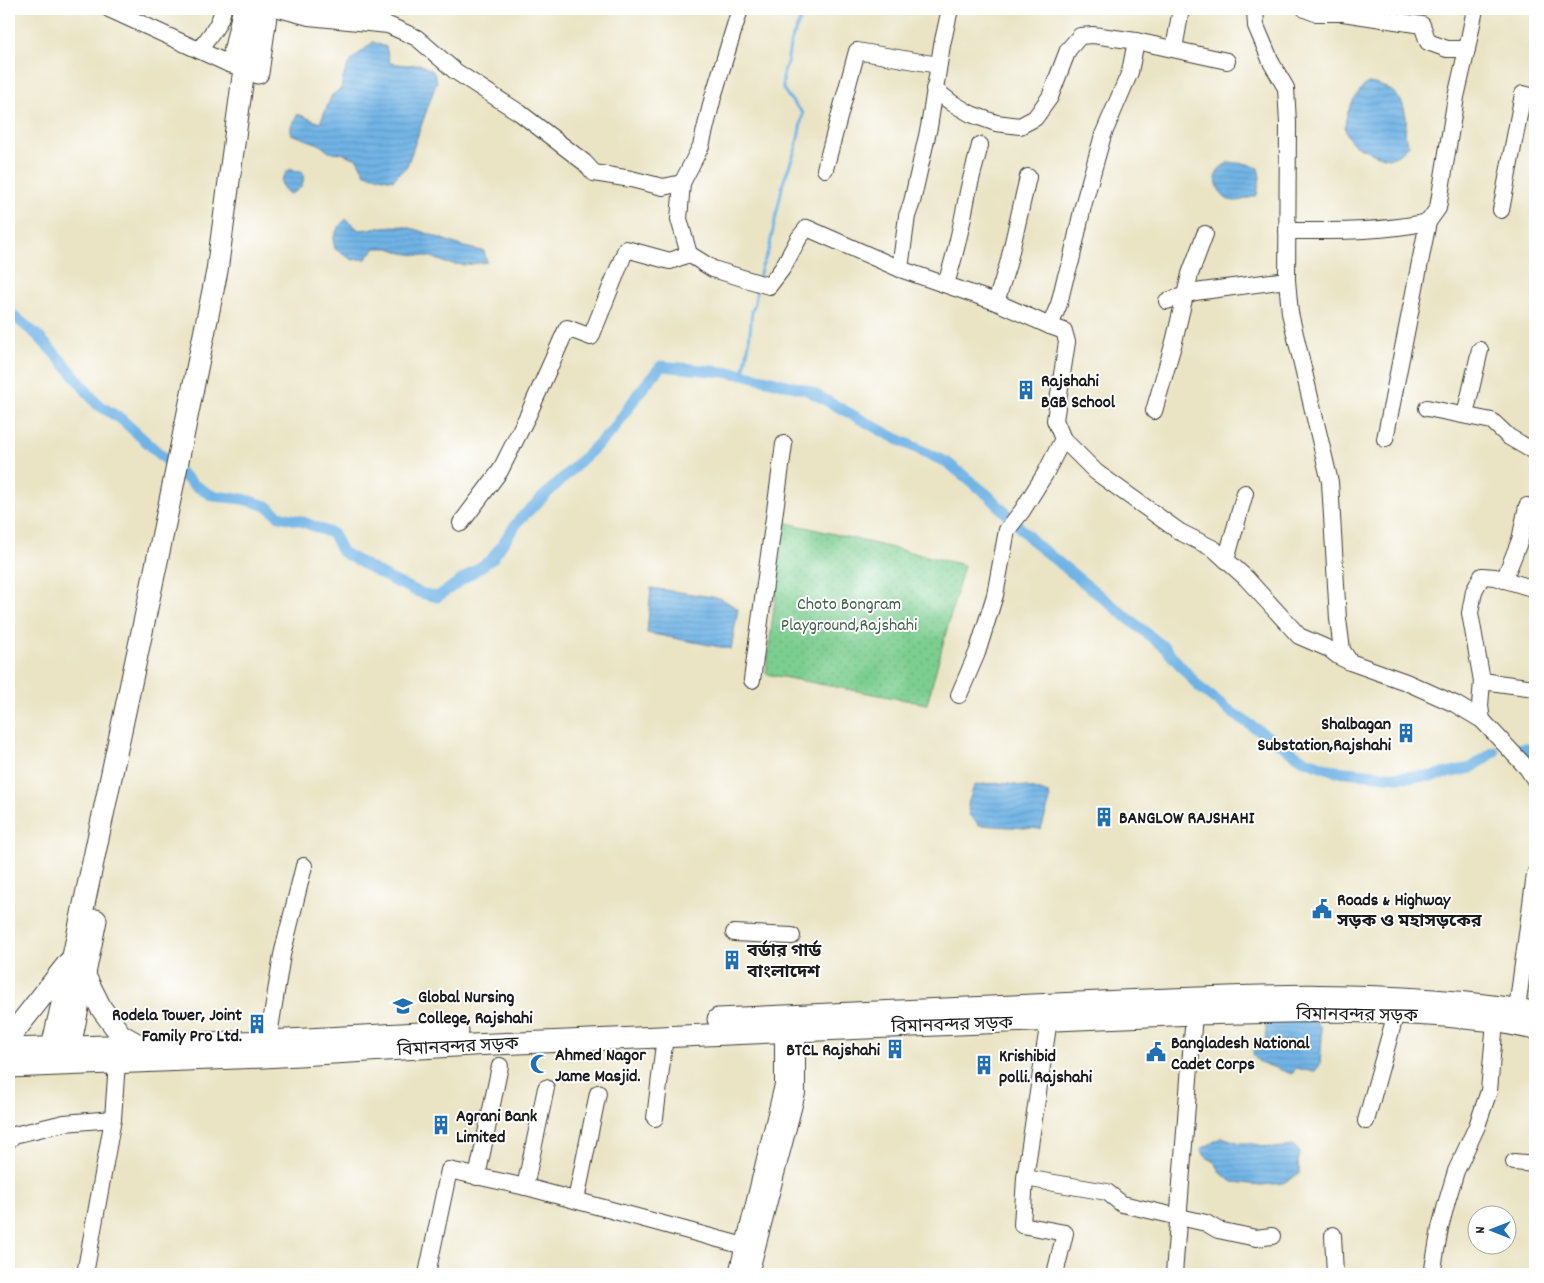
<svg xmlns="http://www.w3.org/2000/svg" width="1544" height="1283" font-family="Dekko,'Noto Sans Bengali',sans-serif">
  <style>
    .park { fill: url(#park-dots); stroke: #4c7556 }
    .water { fill: url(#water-rules); stroke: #466880 }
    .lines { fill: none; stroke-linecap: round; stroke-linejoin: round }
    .stream { stroke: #70b3e5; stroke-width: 3 }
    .canal { stroke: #70b3e5; stroke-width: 11 }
    .river { stroke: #70b3e5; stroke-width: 20 }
    .minor-casing { stroke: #3b3a35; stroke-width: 18 }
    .major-casing { stroke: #3b3a35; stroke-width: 23 }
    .minor { stroke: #fff; stroke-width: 16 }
    .major { stroke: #fff; stroke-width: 21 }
    .labels { text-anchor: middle; stroke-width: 4; stroke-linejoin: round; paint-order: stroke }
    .poi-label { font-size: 18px; font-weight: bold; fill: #1c1c1c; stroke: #fff; text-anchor: start }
    .park-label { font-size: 18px; fill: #42634a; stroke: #fff }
    .street-label { font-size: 18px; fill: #1c1c1c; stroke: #fff }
  </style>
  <defs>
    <pattern id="park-dots" width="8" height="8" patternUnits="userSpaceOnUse" patternTransform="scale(1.25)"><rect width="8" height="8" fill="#7cce90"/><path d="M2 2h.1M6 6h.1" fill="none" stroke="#6bb07c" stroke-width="1.8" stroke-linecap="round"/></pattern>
    <pattern id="water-rules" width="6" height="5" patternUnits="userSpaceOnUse" patternTransform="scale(1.25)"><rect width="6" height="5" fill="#70b3e5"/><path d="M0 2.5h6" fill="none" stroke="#6099c4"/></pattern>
  </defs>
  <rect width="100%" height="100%" fill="#fff"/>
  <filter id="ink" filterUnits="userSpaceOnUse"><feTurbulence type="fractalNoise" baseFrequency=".02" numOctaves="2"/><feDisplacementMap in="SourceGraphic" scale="10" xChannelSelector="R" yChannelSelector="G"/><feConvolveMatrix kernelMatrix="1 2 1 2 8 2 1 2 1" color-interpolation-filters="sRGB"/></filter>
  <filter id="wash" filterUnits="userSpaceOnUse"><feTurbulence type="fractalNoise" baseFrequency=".0096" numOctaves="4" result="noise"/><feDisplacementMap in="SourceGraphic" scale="20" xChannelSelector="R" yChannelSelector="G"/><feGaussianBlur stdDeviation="1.12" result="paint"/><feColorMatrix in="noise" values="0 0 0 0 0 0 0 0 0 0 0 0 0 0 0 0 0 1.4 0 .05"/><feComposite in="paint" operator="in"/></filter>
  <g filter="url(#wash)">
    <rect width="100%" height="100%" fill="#eae4c5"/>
    <polygon class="park" points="784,522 964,565 927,704 766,674"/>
    <g class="water">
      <path d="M373,42L386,47L390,63L407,65L419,64L433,71L437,81L407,166L393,180L365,174L357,159L341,153L329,152L319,144L291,134V126L298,114L320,123L332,95L341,89C346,59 353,60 373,42Z"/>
      <path d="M1368,83C1389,86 1404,95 1406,118C1407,129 1402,135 1409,145C1403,151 1398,157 1390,158C1383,158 1360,148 1354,144C1351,142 1348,137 1347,134C1340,120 1356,91 1368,83Z"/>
      <path d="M1229,162L1248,164L1258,168L1260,177L1257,195C1248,198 1239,203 1229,200C1220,197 1214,181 1217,173C1219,167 1225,165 1229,162Z"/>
      <path d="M292,169L295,171H302C306,183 301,191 289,194L283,188L281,181L287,171Z"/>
      <path d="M346,219L359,230C372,229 394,224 406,227C433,233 457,248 484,251L487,262L464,265L446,263L432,257L402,253L389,248H375L366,259H357L353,260L335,249L333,239L339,226Z"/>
      <polygon points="651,588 720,598 738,609 731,649 647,633"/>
      <polygon points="1003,783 1027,787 1049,794 1050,800 1041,829 979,825 969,815 968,804 974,786 984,784"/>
      <polygon points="1265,1020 1311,1020 1320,1026 1322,1037 1320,1065 1314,1072 1296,1068 1292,1074 1259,1062 1253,1055 1254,1049 1265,1046 1266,1030"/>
      <polygon points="1222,1137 1240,1143 1249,1143 1274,1148 1294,1146 1300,1153 1298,1163 1300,1173 1283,1183 1261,1185 1233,1182 1222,1174 1215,1163 1205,1156 1201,1149"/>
    </g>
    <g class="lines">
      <g class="stream">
        <polyline points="759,277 762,266 769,249 783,183 796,148 803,113 791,100 783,89 783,73 787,63 791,41 805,9"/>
        <polyline points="743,374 749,343 752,311 755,303 757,288"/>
      </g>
      <polyline class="canal" points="9,312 37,335 69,369 97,404 121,419 194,485 213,496 243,499 267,506 279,516 301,521 333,534 342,552 392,580 421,593 437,597 492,559 519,520 613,430 637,395 661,366 743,374 807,390 893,437 948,463 989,496 1037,545 1165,648 1199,687 1234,714 1302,759 1335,771 1398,777 1432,776 1471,768 1494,752"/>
      <polyline class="river" points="1520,753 1535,752"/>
    </g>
  </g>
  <g filter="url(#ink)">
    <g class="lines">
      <defs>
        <g id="minor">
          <polyline points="109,9 229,64 244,68"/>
          <polyline points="279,9 309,17 388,25 417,38 455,71 520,113 584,162 594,173 631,179 663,187 682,183 679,219 689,254 713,269 769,286 782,269 799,238 807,228 900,269 996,302 1050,326 1064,331 1067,342 1055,420 1063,439 1096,472 1180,532 1214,549 1246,578 1299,636 1329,649 1338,656 1350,662"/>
          <polyline points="1255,9 1256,26 1272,64 1286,88 1288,123 1287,280 1290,313 1330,482 1338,619 1342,650 1350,662 1406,682 1455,704 1482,720 1527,768 1535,780"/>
          <polyline points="1136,41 1227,61"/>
          <polyline points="1174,49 1181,9"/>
          <polyline points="1467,49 1475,9"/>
          <path d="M199,50C209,37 220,25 223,9"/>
          <polyline points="229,64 241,9"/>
          <polyline points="934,89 952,103 971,114 996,123 1020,126 1035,118 1050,97 1068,50 1080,36 1093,35 1136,41 1130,72 1103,135 1083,206 1071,261 1065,279 1059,304 1050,326"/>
          <polyline points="825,169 857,51 938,65"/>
          <polyline points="682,183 701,146 713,97 740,9"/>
          <polyline points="1501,210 1523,94 1535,97"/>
          <path d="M1287,231C1334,231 1382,232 1428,222L1438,208L1456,97L1467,49H1447L1428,42L1422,25L1343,13H1315L1305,9"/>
          <polyline points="900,269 907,216 912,202 929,127 942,45 950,9"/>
          <path d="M946,283C956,255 961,227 967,197C970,180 976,162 980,145"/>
          <polyline points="1167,301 1195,292 1287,280"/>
          <polyline points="996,302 1008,264 1028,177"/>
          <polyline points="1427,408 1492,421 1509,437 1535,452"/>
          <polyline points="1154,411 1174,342 1190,274 1205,234"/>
          <polyline points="1465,415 1480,350"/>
          <polyline points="1385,439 1428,222"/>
          <polyline points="461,523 500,471 528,415 567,328 591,337 626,249 670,261 689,254"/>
          <polyline points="1226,560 1245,493"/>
          <polyline points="1504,580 1520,540 1527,506"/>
          <polyline points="752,680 784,444"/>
          <polyline points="1482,681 1535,688"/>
          <polyline points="959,695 977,653 995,595 1007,530 1022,511 1045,474 1063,439"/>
          <polyline points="1482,720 1480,706 1482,681 1470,613 1474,591 1482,576 1495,577 1535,589"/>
          <polyline points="734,933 792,936"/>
          <polyline points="1517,1009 1535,874"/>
          <polyline points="1049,1020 1025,1178 1022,1225 1065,1233 1055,1274"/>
          <polyline points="268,1041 282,955 304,866"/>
          <polyline points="655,1118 665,1036"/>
          <polyline points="1366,1121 1396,1013"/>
          <polyline points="9,1140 14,1135 64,1123 113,1119 117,1062"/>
          <polyline points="1514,1162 1535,1164"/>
          <polyline points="477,1177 500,1066"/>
          <polyline points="1025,1178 1107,1192 1122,1204 1206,1223 1218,1230 1256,1238 1272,1236"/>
          <polyline points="525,1187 546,1088"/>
          <polyline points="576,1200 598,1093"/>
          <polyline points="1333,1235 1335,1274"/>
          <polyline points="85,1274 113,1119"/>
          <polyline points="427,1274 449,1170 530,1188 744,1246"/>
          <polyline points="737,1274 783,1085 783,1031"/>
          <polyline points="750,1274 797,1093 797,1031"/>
          <polyline points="1174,1274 1194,1014"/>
          <polyline points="1432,1274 1440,1228 1447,1201 1456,1171 1477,1126 1489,1091 1495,1021"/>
        </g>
        <g id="major">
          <polyline points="258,73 267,9"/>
          <polyline points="85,976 101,1008 121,1035 137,1044"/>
          <path d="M718,1019C846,1013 973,1008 1100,1002C1245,995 1392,988 1535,1012"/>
          <polyline points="9,1038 69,962"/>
          <polyline points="52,1047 73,956 170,500 217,271 252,9"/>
          <polyline points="70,1047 96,920"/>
          <polyline points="9,1049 268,1041 458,1031"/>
          <polyline points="9,1067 264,1057 472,1045 1194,1014 1338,1011 1396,1013 1445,1016 1495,1021 1535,1029"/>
        </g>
      </defs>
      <use href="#minor" class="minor-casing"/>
      <use href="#major" class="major-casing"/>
      <use href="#minor" class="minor"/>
      <use href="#major" class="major"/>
    </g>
  </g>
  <defs>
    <symbol id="building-bare" viewBox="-9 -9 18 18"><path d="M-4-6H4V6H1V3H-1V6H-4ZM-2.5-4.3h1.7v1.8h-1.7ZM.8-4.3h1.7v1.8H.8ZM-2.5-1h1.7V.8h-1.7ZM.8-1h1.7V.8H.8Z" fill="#1f6fb2" stroke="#fff" stroke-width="2.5" paint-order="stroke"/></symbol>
    <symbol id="civic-bare" viewBox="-9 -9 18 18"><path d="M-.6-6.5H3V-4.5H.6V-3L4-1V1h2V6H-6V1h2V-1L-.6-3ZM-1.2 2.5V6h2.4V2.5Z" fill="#1f6fb2" stroke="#fff" stroke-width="2.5" paint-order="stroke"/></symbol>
    <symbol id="school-bare" viewBox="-9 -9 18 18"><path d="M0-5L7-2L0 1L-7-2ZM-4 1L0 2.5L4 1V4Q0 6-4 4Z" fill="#1f6fb2" stroke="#fff" stroke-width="2.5" paint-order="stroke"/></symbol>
    <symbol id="mosque-bare" viewBox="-9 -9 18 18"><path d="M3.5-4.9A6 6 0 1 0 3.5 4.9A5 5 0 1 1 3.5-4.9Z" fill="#1f6fb2" stroke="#fff" stroke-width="2.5" paint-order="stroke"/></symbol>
  </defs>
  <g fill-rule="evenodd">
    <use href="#building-bare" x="1012" y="376" width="28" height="28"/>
    <use href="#building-bare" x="1392" y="719" width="28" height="28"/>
    <use href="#building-bare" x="1090" y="803" width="28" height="28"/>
    <use href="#civic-bare" x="1308" y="895" width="28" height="28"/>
    <use href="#building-bare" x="718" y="946" width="28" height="28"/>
    <use href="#school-bare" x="389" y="992" width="28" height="28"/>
    <use href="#building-bare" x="243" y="1010" width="28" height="28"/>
    <use href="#building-bare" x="881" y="1035" width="28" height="28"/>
    <use href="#civic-bare" x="1142" y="1038" width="28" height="28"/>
    <use href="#mosque-bare" x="526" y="1050" width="28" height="28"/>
    <use href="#building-bare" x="970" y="1051" width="28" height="28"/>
    <use href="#building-bare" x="427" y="1111" width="28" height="28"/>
  </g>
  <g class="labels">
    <g class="poi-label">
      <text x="1041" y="386">Rajshahi<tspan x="1041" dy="21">BGB School</tspan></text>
      <text x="1391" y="729" text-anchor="end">Shalbagan<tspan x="1391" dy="21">Substation,Rajshahi</tspan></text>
      <text x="1119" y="823">BANGLOW RAJSHAHI</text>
      <text x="1337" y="905">Roads &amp; Highway<tspan x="1337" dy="21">সড়ক ও মহাসড়কের</tspan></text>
      <text x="747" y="956">বর্ডার গার্ড<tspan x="747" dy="21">বাংলাদেশ</tspan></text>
      <text x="418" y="1002">Global Nursing<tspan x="418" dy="21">College, Rajshahi</tspan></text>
      <text x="242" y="1020" text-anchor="end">Rodela Tower, Joint<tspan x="242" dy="21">Family Pro Ltd.</tspan></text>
      <text x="1171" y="1048">Bangladesh National<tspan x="1171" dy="21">Cadet Corps</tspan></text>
      <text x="880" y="1055" text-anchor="end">BTCL Rajshahi</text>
      <text x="555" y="1060">Ahmed Nagor<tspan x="555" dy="21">Jame Masjid.</tspan></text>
      <text x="999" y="1061">Krishibid<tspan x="999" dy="21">polli. Rajshahi</tspan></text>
      <text x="456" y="1121">Agrani Bank<tspan x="456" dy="21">Limited</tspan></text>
    </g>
    <g class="park-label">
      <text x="849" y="609">Choto Bongram<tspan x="849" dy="21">Playground,Rajshahi</tspan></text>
    </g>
    <g class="street-label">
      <text transform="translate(1357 1014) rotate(1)" y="6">বিমানবন্দর সড়ক</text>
      <text transform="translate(952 1024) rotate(-2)" y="6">বিমানবন্দর সড়ক</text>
      <text transform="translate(458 1046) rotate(-3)" y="6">বিমানবন্দর সড়ক</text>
    </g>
  </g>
  <rect width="1544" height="1283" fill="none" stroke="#fff" stroke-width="30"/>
  <g transform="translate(1492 1230) rotate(270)"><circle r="24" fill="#ffffff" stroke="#a4a4a4"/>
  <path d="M0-4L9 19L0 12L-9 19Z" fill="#1f6fb2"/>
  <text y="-8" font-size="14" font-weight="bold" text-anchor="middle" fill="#1c1c1c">N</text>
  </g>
</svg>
